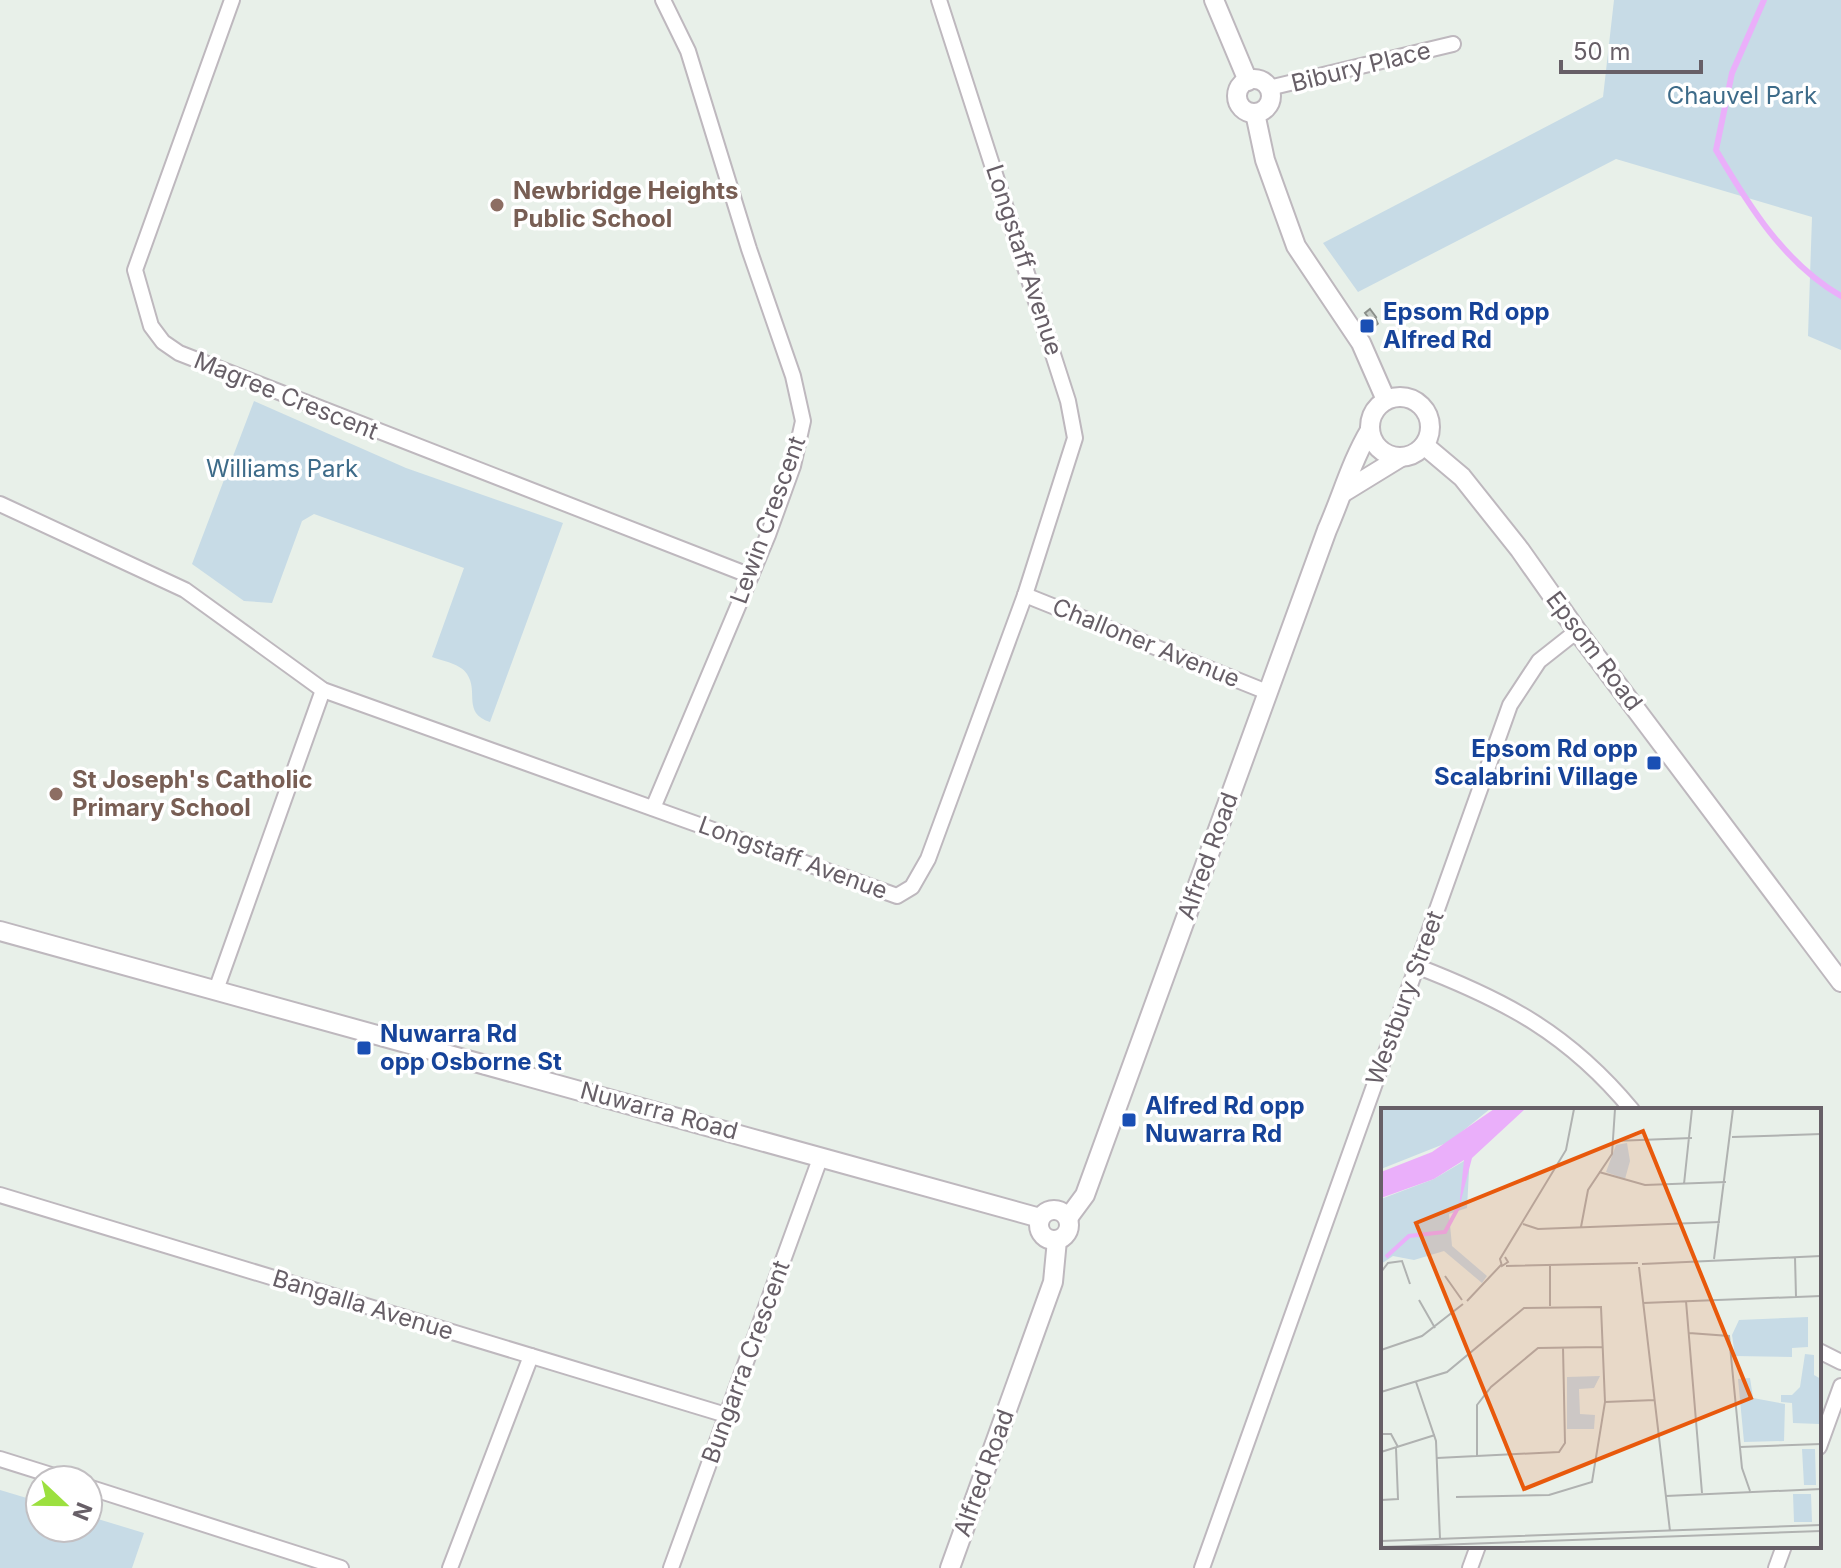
<svg xmlns="http://www.w3.org/2000/svg" width="1841" height="1568" font-family="Inter,sans-serif">
  <style>
    .green { fill: #c7dbe6 }
    .lines { fill: none; stroke-linecap: round; stroke-linejoin: round }
    .stream { stroke: #eaaffa; stroke-width: 6 }
    .minor-casing { stroke: #beb8be; stroke-width: 18 }
    .tertiary-casing { stroke: #beb8be; stroke-width: 22 }
    .minor { stroke: #fff; stroke-width: 14 }
    .tertiary { stroke: #fff; stroke-width: 18 }
    .shaded-wall { fill: #8a8f8a }
    .building { fill: #c5ccc5; stroke: #8a8f8a; stroke-width: 2 }
    .education-dot { fill: #8d6e63; stroke: #fff; stroke-width: 3 }
    .transit-dot { fill: #1a4fb4; stroke: #fff; stroke-width: 3 }
    .labels { text-anchor: middle; stroke-width: 7; stroke-linejoin: round; paint-order: stroke }
    .street-label { font-size: 24px; fill: #675f67; stroke: #fff }
    .park-label { font-size: 24px; fill: #3d6b89; stroke: #fff }
    .education-label { font-size: 24px; font-weight: bold; fill: #785e54; stroke: #fff; text-anchor: start }
    .transit-label { font-size: 24px; font-weight: bold; fill: #164399; stroke: #fff; text-anchor: start }
    .inset-river { fill: none; stroke: #eaaffa; stroke-width: 4 }
    .inset-road { fill: none; stroke: #b0b2b1; stroke-width: 2 }
    .view { fill: #e8590c; fill-opacity: 0.15; stroke: #e8590c; stroke-width: 4 }
    .inset-edge { fill: none; stroke: #675f67; stroke-width: 4 }
  </style>
  <rect width="100%" height="100%" fill="#e8f0e9"/>
  <g class="green">
    <polygon points="1614,0 1841,0 1841,350 1808,336 1812,217 1616,159 1358,292 1323,243 1603,97"/>
    <path d="M254,401L406,468L563,523L490,722C462,713 479,692 467,674C461,664 443,661 432,657L464,568L314,514L302,521L272,603L244,601L192,564Z"/>
    <polygon points="0,1490 40,1502 40,1528 88,1528 88,1516 144,1533 132,1568 0,1568"/>
  </g>
  <g class="lines">
    <path class="stream" d="M1764,0L1732,73L1716,150C1749,206 1784,263 1841,296"/>
    <defs>
      <g id="minor">
        <polyline points="232,0 135,270 151,326 163,342 179,353 751,576"/>
        <polyline points="1269,88 1453,44"/>
        <polyline points="0,504 185,590 323,690 897,896 912,887 928,859 1025,595 1075,438 1068,401 939,0"/>
        <polyline points="1025,595 1267,692"/>
        <polyline points="653,808 768,535 793,466 803,421 793,376 749,249 688,51 663,0"/>
        <path d="M1416,966C1507,1001 1569,1034 1632,1110"/>
        <polyline points="216,990 323,690"/>
        <polyline points="0,1195 726,1415"/>
        <polyline points="1819,1351 1841,1362"/>
        <polyline points="1819,1447 1841,1386"/>
        <polyline points="0,1459 67,1480"/>
        <polyline points="88,1487 341,1568"/>
        <polyline points="450,1568 531,1356"/>
        <polyline points="671,1568 821,1156"/>
        <polyline points="1202,1568 1510,705 1539,661 1577,631"/>
        <polyline points="1470,1568 1478,1546"/>
        <polyline points="1776,1568 1784,1546"/>
      </g>
      <g id="tertiary">
        <polyline points="1214,0 1248,81"/>
        <circle cx="1254" cy="96" r="17"/>
        <polyline points="1255,113 1265,160 1296,246 1361,343 1386,400"/>
        <circle cx="1400" cy="427" r="30"/>
        <polyline points="1424,445 1462,477 1520,550 1577,631 1841,982"/>
        <polyline points="1344,492 1401,457"/>
        <polyline points="0,931 1040,1218"/>
        <circle cx="1054" cy="1225" r="15"/>
        <path d="M1068,1218L1085,1195L1327,530C1342,496 1351,462 1370,430"/>
        <polyline points="950,1568 1053,1282 1057,1240"/>
      </g>
    </defs>
    <use href="#minor" class="minor-casing"/>
    <use href="#tertiary" class="tertiary-casing"/>
    <use href="#minor" class="minor"/>
    <use href="#tertiary" class="tertiary"/>
  </g>
  <polygon class="shaded-wall" points="1376,317 1379,324 1374,328 1371,321"/>
  <polygon class="building" points="1370,309 1376,317 1371,321 1365,313"/>
  <g class="education-dot">
    <circle cx="497" cy="205" r="8"/>
    <circle cx="56" cy="794" r="8"/>
  </g>
  <g class="transit-dot">
    <rect x="1359" y="318" width="16" height="16" rx="4"/>
    <rect x="1646" y="755" width="16" height="16" rx="4"/>
    <rect x="356" y="1040" width="16" height="16" rx="4"/>
    <rect x="1121" y="1112" width="16" height="16" rx="4"/>
  </g>
  <g class="labels">
    <g class="street-label">
      <text transform="translate(1361 67) rotate(-14)" y="8">Bibury Place</text>
      <text transform="translate(1024 260) rotate(72)" y="8">Longstaff Avenue</text>
      <text transform="translate(286 396) rotate(22)" y="8">Magree Crescent</text>
      <text transform="translate(768 520) rotate(-70)" y="8">Lewin Crescent</text>
      <text transform="translate(1146 643) rotate(22)" y="8">Challoner Avenue</text>
      <text transform="translate(1594 651) rotate(53)" y="8">Epsom Road</text>
      <text transform="translate(1208 856) rotate(-70)" y="8">Alfred Road</text>
      <text transform="translate(793 858) rotate(20)" y="8">Longstaff Avenue</text>
      <text transform="translate(1405 998) rotate(-70)" y="8">Westbury Street</text>
      <text transform="translate(659 1111) rotate(15)" y="8">Nuwarra Road</text>
      <text transform="translate(363 1305) rotate(17)" y="8">Bangalla Avenue</text>
      <text transform="translate(746 1362) rotate(-70)" y="8">Bungarra Crescent</text>
      <text transform="translate(984 1473) rotate(-70)" y="8">Alfred Road</text>
    </g>
    <g class="park-label">
      <text x="1742" y="104">Chauvel Park</text>
      <text x="282" y="477">Williams Park</text>
    </g>
    <g class="education-label">
      <text x="513" y="199">Newbridge Heights<tspan x="513" dy="28">Public School</tspan></text>
      <text x="72" y="788">St Joseph's Catholic<tspan x="72" dy="28">Primary School</tspan></text>
    </g>
    <g class="transit-label">
      <text x="1383" y="320">Epsom Rd opp<tspan x="1383" dy="28">Alfred Rd</tspan></text>
      <text x="1638" y="757" text-anchor="end">Epsom Rd opp<tspan x="1638" dy="28">Scalabrini Village</tspan></text>
      <text x="380" y="1042">Nuwarra Rd<tspan x="380" dy="28">opp Osborne St</tspan></text>
      <text x="1145" y="1114">Alfred Rd opp<tspan x="1145" dy="28">Nuwarra Rd</tspan></text>
    </g>
  </g>
  <g transform="translate(1381 1108)">
    <rect width="440" height="440" fill="#e8f0e9"/>
    <path d="M0,1H109L68,34L0,61ZM246,35L249,53L244,71L225,64L235,37ZM83,53L88,63L86,100L68,106L71,138L106,168L101,175L63,143L33,152L12,148L0,156V91L53,71ZM427,209V239L411,240V249L354,248L351,227L358,212ZM424,246L433,247V267L440,271L438,316L412,315L411,295L400,294V287H411L419,279ZM219,268L213,280L198,281L199,306L214,307L213,321H186V269ZM369,270L372,290L404,296L403,333L363,334L357,271ZM421,341H434L435,377H423ZM412,386H430L431,414H413Z" fill="#c7dbe6"/>
    <path d="M113,1H144L91,50L78,100L83,52L53,71L0,90V64L51,44Z" fill="#eaaffa"/>
    <path class="inset-river" d="M5,149L28,128L64,124L78,98"/>
    <path class="inset-road" d="M351,29L440,26M233,33L311,30M218,64L264,77L345,74M303,76L311,1M142,116L157,121L339,114M200,119L207,82L231,46L234,1M124,149L127,154L121,158L119,151L185,42L193,1M414,149L415,189M333,151L352,1M261,156L440,148M169,157V198M125,158L257,155M258,159L289,423M0,164L7,155L21,153L29,176M64,168L81,192M38,192L54,220M86,193L120,157M305,193L321,385M262,195L440,188M308,225L348,228L361,360L369,383M0,242L41,228L82,196M35,274L55,333L59,431M0,284L66,264L143,200L220,199L224,294L211,374L168,387L75,389M224,294L274,292M0,326H10L17,339M359,339L440,336M0,344L54,327M96,349V297L110,279L157,240L222,239M56,350L178,344L184,335L182,239M285,388L440,381M0,392L17,391L15,340M0,433L440,417M0,439L440,423"/>
    <path class="view" d="M262,23L370,290L143,381L35,115Z"/>
    <rect width="440" height="440" class="inset-edge"/>
  </g>
  <g transform="translate(64 1504) rotate(112)"><circle r="38" fill="#ffffff" stroke="#c2bfc2" stroke-width="2"/>
  <path d="M0-6L14 30L0 20L-14 30Z" fill="#9ce03f"/>
  <text y="-12" font-size="22" font-weight="bold" text-anchor="middle" fill="#675f67">N</text>
  </g>
  <path d="M1561 60v12h140v-12" fill="none" stroke="#675f67" stroke-width="4"/>
  <text x="1573" y="60" font-size="24" fill="#675f67" stroke="#ffffff" stroke-width="6" paint-order="stroke">50 m</text>
</svg>
